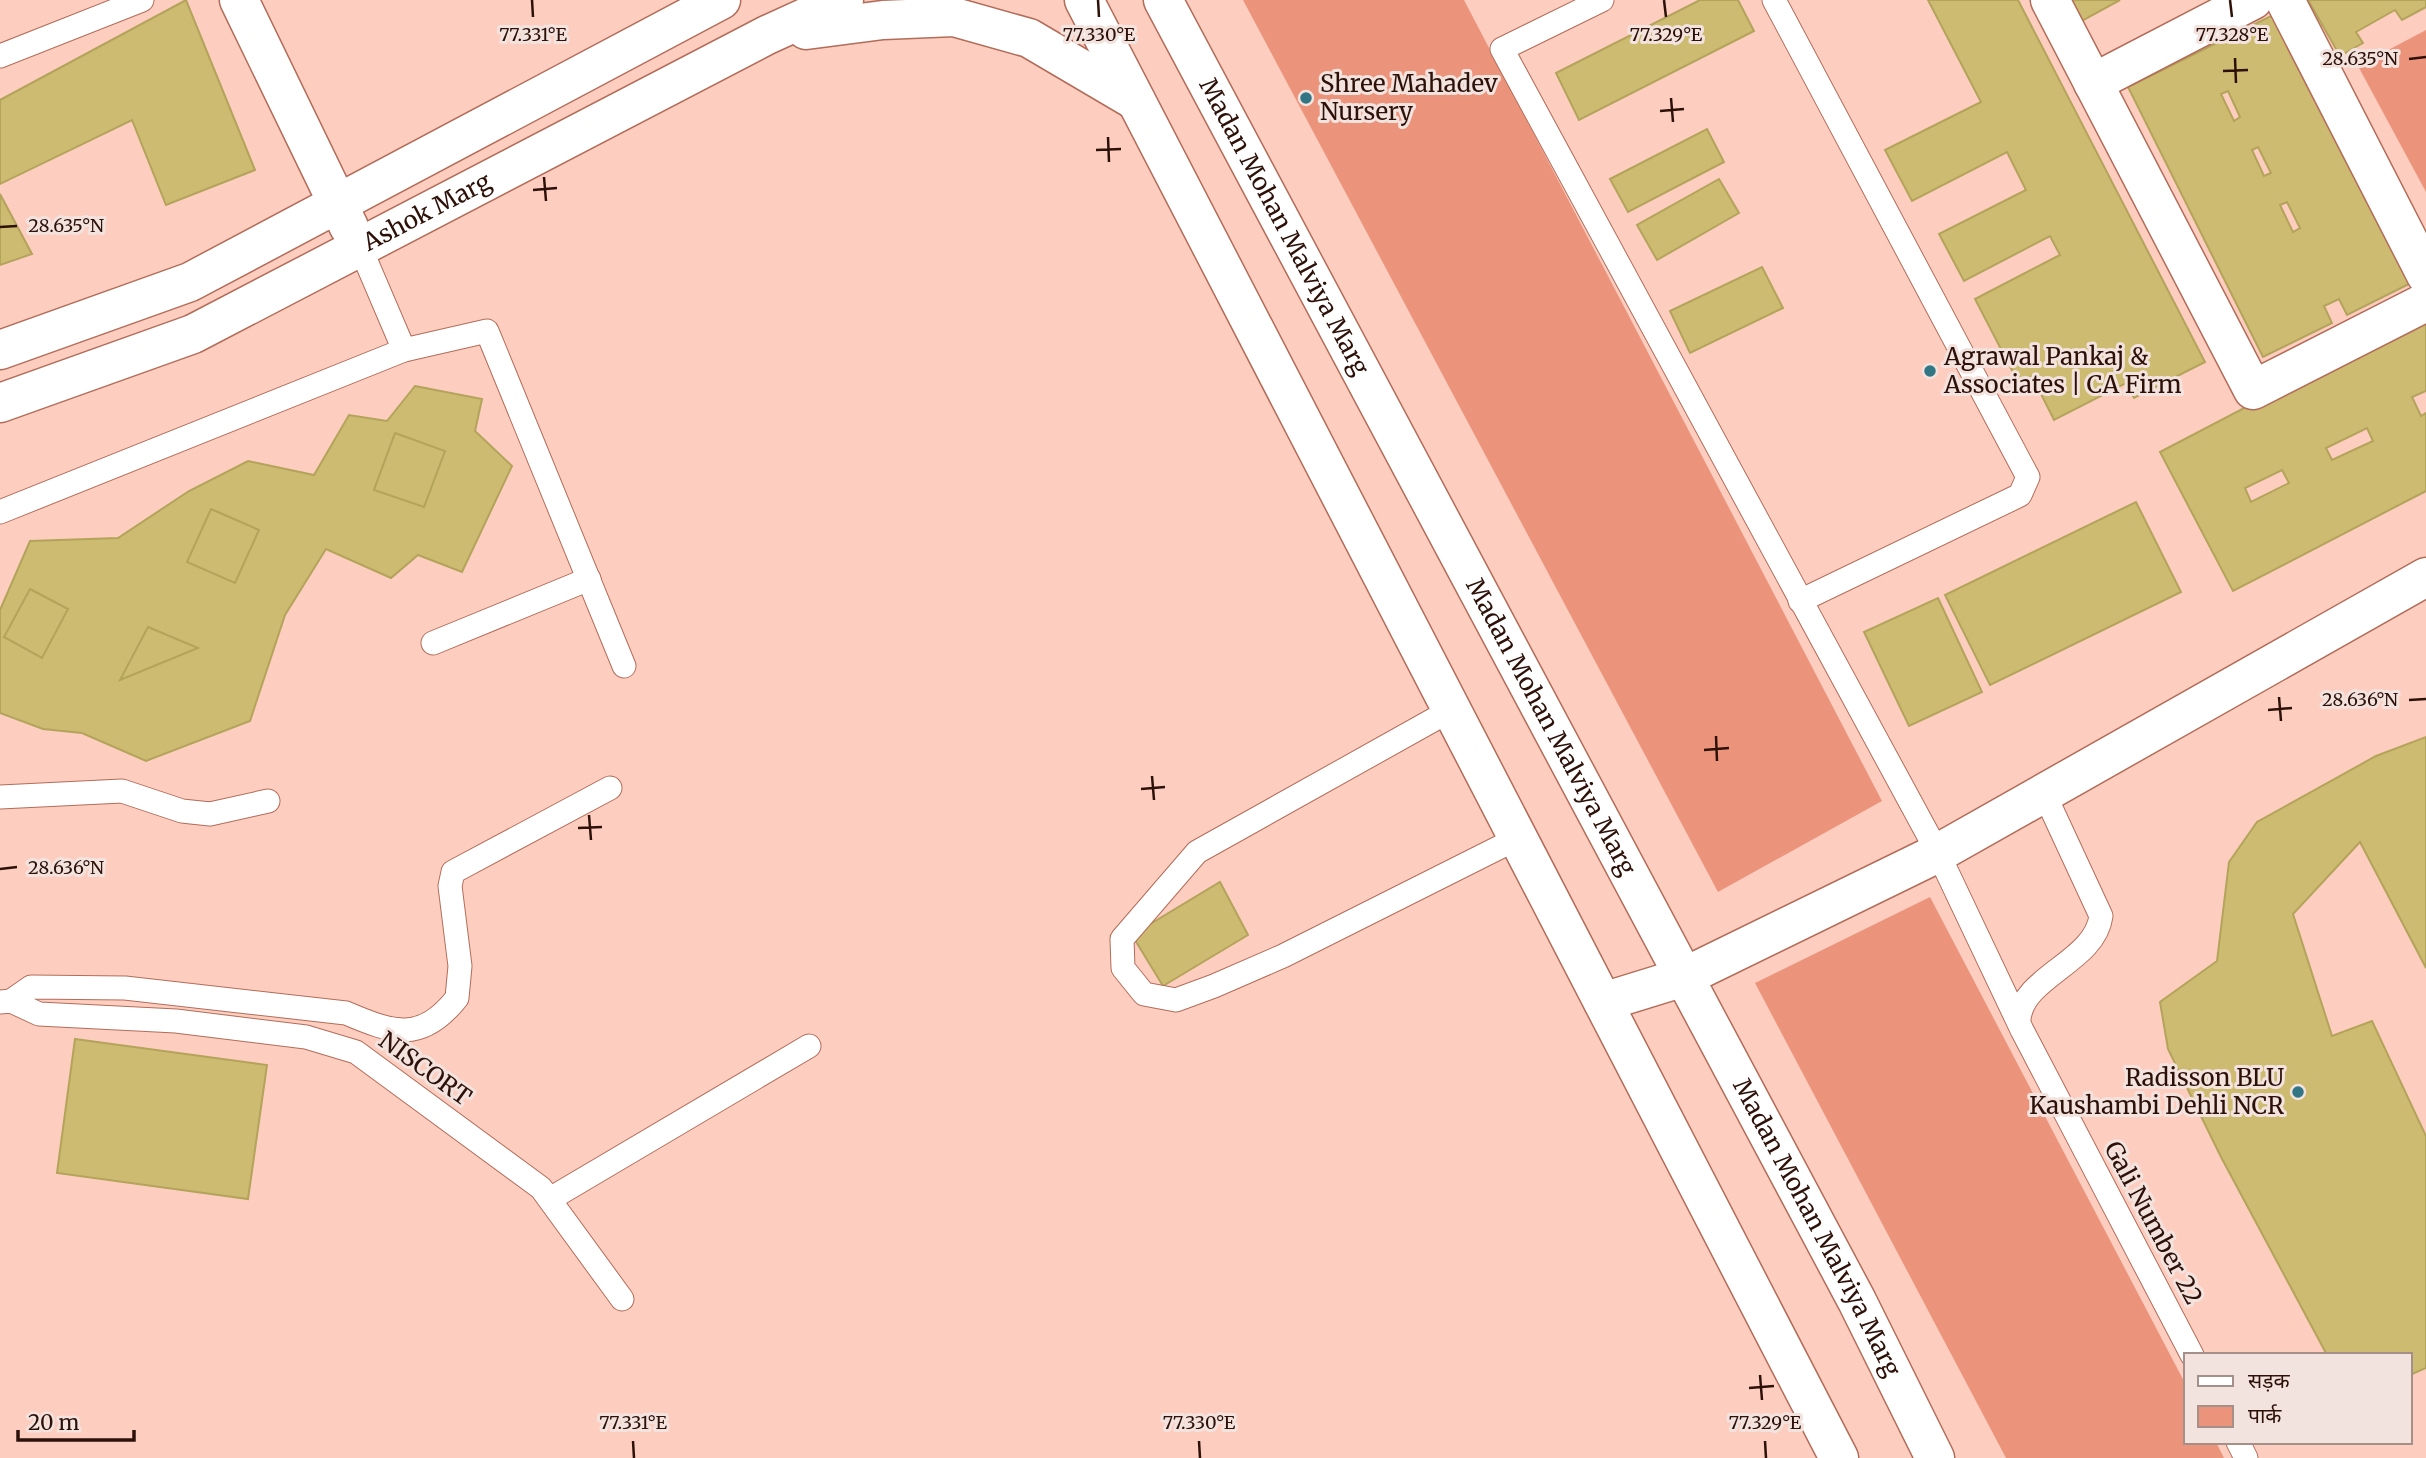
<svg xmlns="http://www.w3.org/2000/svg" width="2426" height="1458" font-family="Merriweather,'Noto Sans Devanagari',serif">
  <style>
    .green { fill: #ec947b }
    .building { fill: #ccbb71; stroke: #b4a35a; stroke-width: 2; fill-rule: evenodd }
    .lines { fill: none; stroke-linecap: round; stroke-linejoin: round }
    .service-casing { stroke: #b36c58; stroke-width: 25 }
    .minor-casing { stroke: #b36c58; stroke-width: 41 }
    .secondary-casing { stroke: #b36c58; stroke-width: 41 }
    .service { stroke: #fff; stroke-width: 23 }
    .minor { stroke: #fff; stroke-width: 38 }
    .secondary { stroke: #fff; stroke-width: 38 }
    .ticks { fill: none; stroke: #2d1109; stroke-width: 2.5 }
    .poi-dot { fill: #327686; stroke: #f3e3de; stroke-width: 2.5 }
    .labels { text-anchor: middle; stroke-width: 6; stroke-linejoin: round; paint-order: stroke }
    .poi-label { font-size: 24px; fill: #2d1109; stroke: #f3e3de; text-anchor: start }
    .street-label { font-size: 24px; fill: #2d1109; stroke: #f3e3de }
    .ticks-label { font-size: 18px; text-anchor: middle; fill: #2d1109; stroke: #f3e3de; stroke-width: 6; stroke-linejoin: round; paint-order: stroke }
  </style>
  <rect width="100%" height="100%" fill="#fdcec0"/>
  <g class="green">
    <polygon points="1243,0 1464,0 1882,801 1718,892"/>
    <polygon points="2426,30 2426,192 2358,66"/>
    <polygon points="1930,897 2186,1385 2186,1442 2216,1442 2224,1458 2006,1458 1755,983"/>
  </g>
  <g class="building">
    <polygon points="186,0 255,170 166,205 132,120 0,184 0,100"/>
    <polygon points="1700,0 1738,0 1754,31 1579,120 1556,73"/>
    <polygon points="1928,0 2018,0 2205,362 2134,398 2126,383 2054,420 2032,376 2018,382 1975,299 2060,255 2050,236 1964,281 1939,234 2026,190 2007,152 1912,201 1885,150 1981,102"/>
    <polygon points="2068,0 2120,0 2080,22"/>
    <polygon points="2308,0 2426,0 2426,7 2402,20 2395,10 2356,32 2363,43 2340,56"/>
    <path d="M2279,12L2415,281L2347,315L2339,299L2324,306L2332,323L2263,357L2128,87ZM2228,91L2240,117L2234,121L2221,94ZM2258,147L2271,173L2264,176L2252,150ZM2287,202L2300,228L2293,232L2280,205Z"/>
    <polygon points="1707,129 1724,162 1628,212 1610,179"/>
    <polygon points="1719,179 1739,213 1657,260 1637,225"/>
    <polygon points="0,194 32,254 0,265"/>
    <polygon points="1762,267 1783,308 1690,353 1670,311"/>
    <path d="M2426,313V391L2412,397L2421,416L2426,413V491L2233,591L2160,452ZM2367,428L2373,441L2332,460L2326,448ZM2282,470L2289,483L2251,502L2245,488Z"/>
    <polygon points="415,386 482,399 475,431 512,466 462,572 418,555 391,578 326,549 285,615 250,721 146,761 82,733 43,729 0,713 0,610 30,541 118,538 189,491 248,461 314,475 349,415 387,421"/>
    <polygon points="395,433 445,451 424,507 374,490"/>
    <polygon points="2136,502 2181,592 1990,685 1945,595"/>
    <polygon points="211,509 259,530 235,583 187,562"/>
    <polygon points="30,589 68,609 42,658 4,637"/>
    <polygon points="1938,598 1982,692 1909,726 1864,632"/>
    <polygon points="148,627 198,648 120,680"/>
    <polygon points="2426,737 2426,968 2360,842 2293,914 2332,1036 2372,1021 2426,1136 2426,1368 2410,1375 2410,1355 2327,1355 2221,1157 2168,1049 2160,1002 2217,961 2229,862 2257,822 2376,756"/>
    <polygon points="1220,882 1248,935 1163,986 1132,935"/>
    <polygon points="75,1039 267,1065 248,1199 57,1173"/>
  </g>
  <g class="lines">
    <defs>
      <g id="service">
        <polyline points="1602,0 1502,49 1938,853 2022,1030 2192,1355"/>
        <polyline points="1774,0 2028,477 2020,495 1800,601"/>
        <polyline points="0,56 142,0"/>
        <polyline points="404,350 487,331 624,666"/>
        <polyline points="0,512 404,350 360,247"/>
        <polyline points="433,643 589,579"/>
        <polyline points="1451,710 1197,852 1122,939 1123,968 1144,994 1176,1000 1214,986 1283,956 1518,838"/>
        <polyline points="0,797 122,791 182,811 210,814 268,801"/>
        <path d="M11,1001L31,987L125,988L346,1013C393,1033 421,1043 457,998L460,966L450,886L453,872L610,788"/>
        <polyline points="0,1002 11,1001 39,1014 176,1021 306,1037 356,1052 541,1188 622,1299"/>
        <path d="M2019,1019C2023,976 2095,962 2101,916L2044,793"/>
        <polyline points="550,1199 809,1046"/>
        <polyline points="2238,1442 2246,1458"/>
      </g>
      <g id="minor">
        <polyline points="239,0 349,227"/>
        <polyline points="2050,0 2253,390 2426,302"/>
        <polyline points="2285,0 2426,275"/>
        <polyline points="806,30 883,20 954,17 1029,38 1136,101"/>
        <polyline points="2093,83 2253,0"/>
        <polyline points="0,350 190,282 721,0"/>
        <path id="s1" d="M0,403L193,334L767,35L844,0"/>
        <polyline points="1603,1002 1684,977 1938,853 2426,577"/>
      </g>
      <g id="secondary">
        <polyline points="1084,0 1839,1458"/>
        <path id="s2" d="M1163,0L1857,1301L1935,1458"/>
      </g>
    </defs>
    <use href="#service" class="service-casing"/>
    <use href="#minor" class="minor-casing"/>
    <use href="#secondary" class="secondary-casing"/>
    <use href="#service" class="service"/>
    <use href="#minor" class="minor"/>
    <use href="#secondary" class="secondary"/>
  </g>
  <path class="ticks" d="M532,0L533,17M1098,0L1099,17M1664,0L1666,17M2230,0L2232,17M2235,58L2236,83M2409,59L2426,57M2223,71L2248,70M1671,98L1673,122M1660,111L1684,109M1108,137L1109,162M1096,150L1121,149M544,177L546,201M533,190L557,188M0,227L17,226M2279,697L2281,721M2409,700L2426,699M2268,710L2292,708M1716,736L1717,761M1704,750L1729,748M1152,776L1154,800M1141,789L1165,787M589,815L591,840M578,828L602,827M0,869L17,867M1760,1375L1762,1400M1749,1388L1774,1386M633,1441L634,1458M1199,1441L1200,1458M1765,1441L1766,1458"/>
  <g class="poi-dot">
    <circle cx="1306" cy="98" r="7"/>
    <circle cx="1930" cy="371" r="7"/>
    <circle cx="2298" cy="1092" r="7"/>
  </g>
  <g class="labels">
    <g class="poi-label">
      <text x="1320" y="92">Shree Mahadev<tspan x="1320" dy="28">Nursery</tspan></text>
      <text x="1944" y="365">Agrawal Pankaj &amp;<tspan x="1944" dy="28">Associates | CA Firm</tspan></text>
      <text x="2284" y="1086" text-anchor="end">Radisson BLU<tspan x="2284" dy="28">Kaushambi Dehli NCR</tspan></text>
    </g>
    <g class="street-label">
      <text dy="8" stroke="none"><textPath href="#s1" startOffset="469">Ashok Marg</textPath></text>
      <text dy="8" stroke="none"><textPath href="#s2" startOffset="257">Madan Mohan Malviya Marg</textPath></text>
      <text dy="8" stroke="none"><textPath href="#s2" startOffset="824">Madan Mohan Malviya Marg</textPath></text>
      <text transform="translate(425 1069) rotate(36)" y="8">NISCORT</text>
      <text transform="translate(2153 1223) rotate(62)" y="8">Gali Number 22</text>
      <text dy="8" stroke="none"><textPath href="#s2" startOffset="1391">Madan Mohan Malviya Marg</textPath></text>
    </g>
  </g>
  <g class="ticks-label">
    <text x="533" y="41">77.331°E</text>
    <text x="1099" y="41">77.330°E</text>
    <text x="1666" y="41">77.329°E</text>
    <text x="2232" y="41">77.328°E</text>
    <text x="2360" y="65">28.635°N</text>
    <text x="66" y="232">28.635°N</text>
    <text x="2360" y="706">28.636°N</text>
    <text x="66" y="874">28.636°N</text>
    <text x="633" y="1429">77.331°E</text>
    <text x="1199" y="1429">77.330°E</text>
    <text x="1765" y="1429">77.329°E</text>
  </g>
  <rect x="2184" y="1353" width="228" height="91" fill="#f3e3de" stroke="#a48f89" stroke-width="2"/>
  <rect x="2198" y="1376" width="35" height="10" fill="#ffffff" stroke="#a48f89" stroke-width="2"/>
  <text x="2248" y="1388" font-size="21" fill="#2d1109">सड़क</text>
  <rect x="2198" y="1406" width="35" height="21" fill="#ec947b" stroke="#a48f89" stroke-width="2"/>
  <text x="2248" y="1423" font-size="21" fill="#2d1109">पार्क</text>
  <path d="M18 1430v10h116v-10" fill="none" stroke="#2d1109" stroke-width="3.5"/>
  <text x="28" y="1430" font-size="21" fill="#2d1109" stroke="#f3e3de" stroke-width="5" paint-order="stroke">20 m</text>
</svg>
